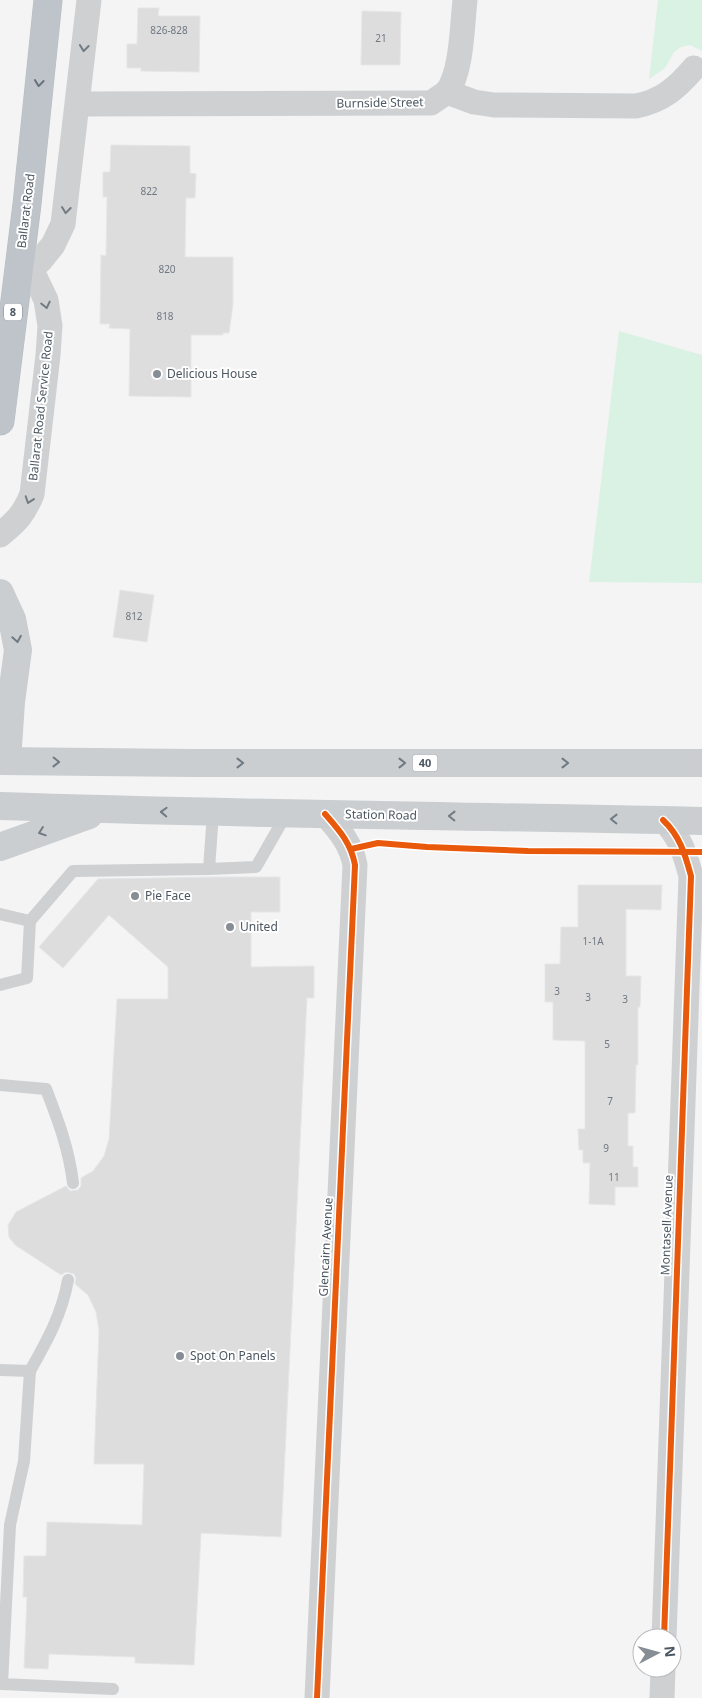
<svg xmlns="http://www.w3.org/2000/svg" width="702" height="1698" font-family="'Noto Sans',sans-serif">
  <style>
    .green { fill: #d9f2e3 }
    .building { fill: #ddddde; stroke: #e5e6e7 }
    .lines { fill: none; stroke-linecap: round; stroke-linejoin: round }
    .highway-casing { stroke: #b9bec3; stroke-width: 29 }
    .lane { stroke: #ced0d2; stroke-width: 12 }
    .street { stroke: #ced0d2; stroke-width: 25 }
    .primary { stroke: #caced1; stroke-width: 28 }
    .highway { stroke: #bec4c9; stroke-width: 28 }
    .cycleway-casing { stroke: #fff; stroke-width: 9 }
    .cycleway { stroke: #e8590c; stroke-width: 6 }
    .oneway { stroke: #727b83 }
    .oneway2 { stroke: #67727b }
    .oneway3 { stroke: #707a83 }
    .poi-dot { fill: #868d94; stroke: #fff; stroke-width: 2 }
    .labels { text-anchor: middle; stroke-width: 4; stroke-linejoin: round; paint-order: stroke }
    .number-label { font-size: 10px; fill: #707881 }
    .shield { fill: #fff; stroke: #808990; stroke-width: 1 }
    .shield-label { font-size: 11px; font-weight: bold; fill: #4a5661 }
    .street-label { font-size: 12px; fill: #4a5661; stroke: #fff }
    .poi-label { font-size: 12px; fill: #4a5661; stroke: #fff; text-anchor: start }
  </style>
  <rect width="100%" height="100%" fill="#f4f4f4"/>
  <g class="green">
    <polygon points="658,0 702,0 702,51 690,45 681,47 674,52 665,68 649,79"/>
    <polygon points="619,331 702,355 702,583 589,582"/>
  </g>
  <g class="building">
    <polygon points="138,8 159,8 158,16 200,16 199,72 141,71 141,68 127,68 127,44 137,44"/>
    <polygon points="362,11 401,12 400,65 361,65"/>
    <polygon points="111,145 190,146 190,173 196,174 195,198 186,198 185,257 233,257 233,304 229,333 223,333 223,335 191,335 191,397 129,396 130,329 109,328 110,324 100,324 101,255 106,256 107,197 103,197 103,172 110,172"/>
    <polygon points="120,590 154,595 147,642 113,637"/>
    <polygon points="214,877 280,877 280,912 251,912 251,967 314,966 314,998 307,998 281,1537 201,1533 194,1665 135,1663 135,1657 49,1654 48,1669 24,1668 27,1597 23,1597 24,1556 46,1556 47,1522 142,1525 144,1464 94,1464 99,1330 96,1312 88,1295 75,1284 76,1278 74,1274 66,1272 61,1275 15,1245 9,1237 8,1225 16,1212 66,1186 70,1191 78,1190 81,1186 81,1178 93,1171 104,1156 109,1139 117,999 168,999 168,967 109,915 63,968 39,947 98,879"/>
    <polygon points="578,885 662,885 661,910 626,909 626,976 641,976 640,1007 638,1007 638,1065 636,1065 635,1113 628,1113 628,1146 633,1146 633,1167 638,1167 638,1187 615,1187 615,1205 589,1204 590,1163 583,1163 583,1150 579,1150 578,1129 585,1129 585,1041 553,1040 553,1002 545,1002 545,964 560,964 561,927 578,927"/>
  </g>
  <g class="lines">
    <defs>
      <polyline id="highway" points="0,421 27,204 48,0"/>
    </defs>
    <use href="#highway" class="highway-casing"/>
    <g class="lane">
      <polyline points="209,869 256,867 287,813"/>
      <polyline points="0,914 30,921 73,871 209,869 213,813"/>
      <polyline points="0,985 27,978 30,921"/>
      <path d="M0,1085L46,1089C58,1120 69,1149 73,1183"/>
      <path d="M0,1370L30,1371C47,1341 62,1314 68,1280"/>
      <polyline points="30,1371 24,1461 10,1525 2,1684 113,1689"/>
    </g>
    <g class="street">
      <path d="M447,92C462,72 462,26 465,0"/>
      <path d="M78,104L423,103H431L447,92L474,102L494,105L636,106C662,101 677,88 694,68"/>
      <polyline points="19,266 40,261 53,245 63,224 89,0"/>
      <path d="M0,535C17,521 24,514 32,494L48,355L50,326L46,300L36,279L19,266"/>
      <path d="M663,820C680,836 685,854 691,876L664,1638"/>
      <path d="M317,1698L355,865C351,843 339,830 325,814"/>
      <polyline points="662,1698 663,1668"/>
    </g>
    <g class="primary">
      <polyline points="0,593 12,619 18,650 11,702 7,761"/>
      <polyline points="0,761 191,763 702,763"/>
      <path d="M0,806C234,814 468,816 702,821"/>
      <polyline points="0,847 89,815"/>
    </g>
    <use href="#highway" class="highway"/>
    <defs>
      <g id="cycleway">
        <path d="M663,820C680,836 685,854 691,876L664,1638"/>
        <polyline points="351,849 378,843 427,847 528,851 702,852"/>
        <path d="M317,1698L355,865C351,843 339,830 325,814"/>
      </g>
    </defs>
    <use href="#cycleway" class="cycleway-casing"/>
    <use href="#cycleway" class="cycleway"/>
  </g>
  <defs><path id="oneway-chevron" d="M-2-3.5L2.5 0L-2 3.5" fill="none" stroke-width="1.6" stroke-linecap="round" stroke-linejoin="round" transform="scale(1.25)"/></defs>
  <g class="oneway">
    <use href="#oneway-chevron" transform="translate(84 48) rotate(96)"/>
    <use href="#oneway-chevron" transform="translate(66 210) rotate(97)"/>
    <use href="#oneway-chevron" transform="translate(46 305) rotate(77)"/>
    <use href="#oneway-chevron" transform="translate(29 500) rotate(109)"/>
  </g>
  <use class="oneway2" href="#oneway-chevron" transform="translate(39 83) rotate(96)"/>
  <g class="oneway3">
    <use href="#oneway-chevron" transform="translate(17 639) rotate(80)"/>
    <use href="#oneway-chevron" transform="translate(56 762) rotate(1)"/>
    <use href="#oneway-chevron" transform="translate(240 763)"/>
    <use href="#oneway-chevron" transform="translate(402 763)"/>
    <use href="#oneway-chevron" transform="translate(565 763)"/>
    <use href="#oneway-chevron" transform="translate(164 812) rotate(-178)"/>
    <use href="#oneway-chevron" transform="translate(452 816) rotate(-179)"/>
    <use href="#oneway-chevron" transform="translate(614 819) rotate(-179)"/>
    <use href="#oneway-chevron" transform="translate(42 832) rotate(161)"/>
  </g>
  <g class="poi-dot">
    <circle cx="157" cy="374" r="5"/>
    <circle cx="135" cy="896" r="5"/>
    <circle cx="230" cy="927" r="5"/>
    <circle cx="180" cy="1356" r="5"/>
  </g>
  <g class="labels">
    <g class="number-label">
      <text x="169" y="34">826-828</text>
      <text x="381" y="42">21</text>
      <text x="149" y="195">822</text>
      <text x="167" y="273">820</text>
      <text x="165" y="320">818</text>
      <text x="134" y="620">812</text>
      <text x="593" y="945">1-1A</text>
      <text x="557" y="995">3</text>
      <text x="588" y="1001">3</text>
      <text x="625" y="1003">3</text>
      <text x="607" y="1048">5</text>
      <text x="610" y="1105">7</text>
      <text x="606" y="1152">9</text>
      <text x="614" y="1181">11</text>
    </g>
    <g class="shield">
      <rect x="4" y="303.5" width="18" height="17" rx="4"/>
      <rect x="412.5" y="754.5" width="25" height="17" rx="4"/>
    </g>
    <g class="shield-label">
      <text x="13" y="316">8</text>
      <text x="425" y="767">40</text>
    </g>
    <g class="street-label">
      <text transform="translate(380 103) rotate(-1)" y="4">Burnside Street</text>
      <text transform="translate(26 211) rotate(-83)" y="4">Ballarat Road</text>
      <text transform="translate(41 406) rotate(-84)" y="4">Ballarat Road Service Road</text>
      <text transform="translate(381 815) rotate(1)" y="4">Station Road</text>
      <text transform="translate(667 1225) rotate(-88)" y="4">Montasell Avenue</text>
      <text transform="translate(326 1247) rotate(-87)" y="4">Glencairn Avenue</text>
    </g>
    <g class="poi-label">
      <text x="167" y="378">Delicious House</text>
      <text x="145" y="900">Pie Face</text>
      <text x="240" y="931">United</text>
      <text x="190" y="1360">Spot On Panels</text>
    </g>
  </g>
  <g transform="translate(657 1653) rotate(84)"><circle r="24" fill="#ffffff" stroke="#b7bbc0"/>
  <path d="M0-4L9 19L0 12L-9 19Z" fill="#868d94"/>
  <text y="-8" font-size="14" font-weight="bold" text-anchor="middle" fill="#4a5661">N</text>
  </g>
</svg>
